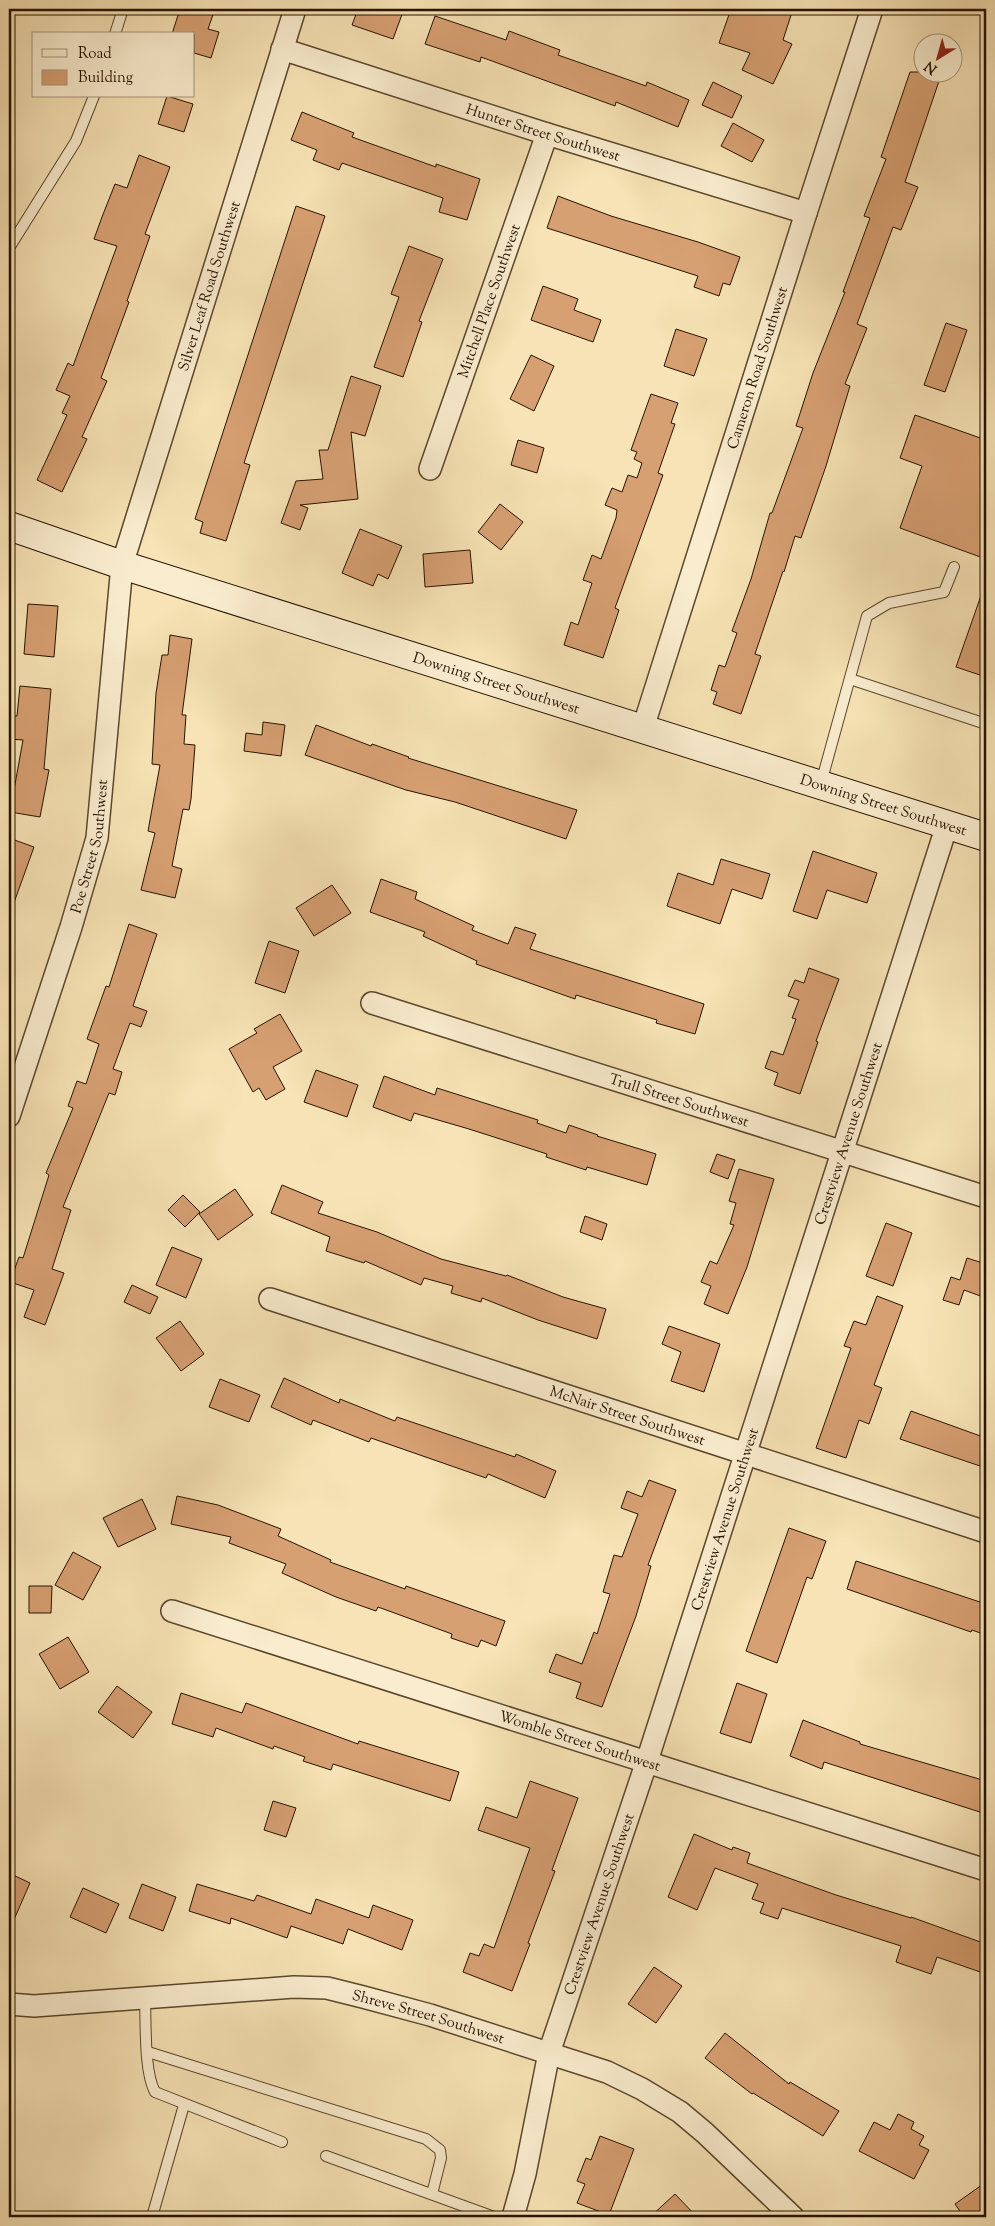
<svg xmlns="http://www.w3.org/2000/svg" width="995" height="2226" font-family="'Sorts Mill Goudy',serif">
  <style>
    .building { fill: #d7a073; stroke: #271200 }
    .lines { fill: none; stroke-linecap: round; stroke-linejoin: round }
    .lane-casing { stroke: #5b462d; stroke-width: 12 }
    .street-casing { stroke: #5b462d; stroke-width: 24 }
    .secondary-casing { stroke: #271200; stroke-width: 30 }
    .lane { stroke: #faedcf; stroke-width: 10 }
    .street { stroke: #faedcf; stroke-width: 21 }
    .secondary { stroke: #faedcf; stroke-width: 28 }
    .labels { text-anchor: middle; stroke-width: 4; stroke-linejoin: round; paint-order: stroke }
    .street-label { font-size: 15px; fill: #271200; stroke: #faedcf }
  </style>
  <rect width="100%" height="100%" fill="#f7e3b5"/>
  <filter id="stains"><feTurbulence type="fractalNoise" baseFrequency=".004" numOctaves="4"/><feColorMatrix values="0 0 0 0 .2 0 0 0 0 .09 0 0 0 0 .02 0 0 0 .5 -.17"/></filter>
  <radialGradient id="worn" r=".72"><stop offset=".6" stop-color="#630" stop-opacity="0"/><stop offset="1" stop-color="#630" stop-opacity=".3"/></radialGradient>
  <g class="building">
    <polygon points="180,9 215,9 208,29 219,32 211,58 194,53 194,34 172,34"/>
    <polygon points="358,9 404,9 393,39 352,25"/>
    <polygon points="731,9 793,9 783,40 792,44 773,84 742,70 750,53 719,43"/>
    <polygon points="435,16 506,40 509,31 560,50 558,55 646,86 647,82 689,100 678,127 616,102 615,106 481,57 480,62 425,44"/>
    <polygon points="910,72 942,72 905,182 918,187 901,230 893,227 857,324 867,328 845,384 850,386 826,466 801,538 795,536 784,572 783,571 755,654 761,656 741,714 713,704 717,692 711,690 719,665 725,667 737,633 732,631 751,579 770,513 772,513 803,428 796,426 813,373 845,292 843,292 870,218 864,216 886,159 881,157"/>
    <polygon points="713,82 742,96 732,118 702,105"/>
    <polygon points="167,96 193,104 184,132 158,124"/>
    <polygon points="302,112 354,133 352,137 436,167 436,164 480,179 467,220 439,212 443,198 342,163 339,170 313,160 317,150 291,140"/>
    <polygon points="733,123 764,140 752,162 721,146"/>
    <polygon points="139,155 170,167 145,234 150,236 127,301 129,302 101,378 107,381 82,437 87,439 62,492 37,480 67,415 62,413 70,396 56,390 68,363 73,366 117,246 94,239 102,217 115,184 127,188"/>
    <polygon points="558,196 611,216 698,242 740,257 730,285 723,283 719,296 694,287 698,276 547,228"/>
    <polygon points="296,206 325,216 244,463 250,465 226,541 200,533 203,522 195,519"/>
    <polygon points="409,246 443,259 419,321 422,322 403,377 374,367 399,297 391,294"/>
    <polygon points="543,286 578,299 574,310 601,320 593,342 531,320"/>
    <polygon points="946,323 967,330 945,392 924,385"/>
    <polygon points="676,329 707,339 694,376 664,366"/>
    <polygon points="531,355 554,366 534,411 510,399"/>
    <polygon points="351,376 381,386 365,436 351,432 358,499 300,505 308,508 300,530 281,523 296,481 323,479 319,450 328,450"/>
    <polygon points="651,394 678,403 671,423 675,424 658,473 663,475 615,608 619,610 603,658 564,645 571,622 578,625 592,583 583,580 592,555 601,559 616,518 617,510 605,505 612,488 622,492 628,475 637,478 642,463 634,459 637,452 631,450"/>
    <polygon points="915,415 986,440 986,559 900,528 922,466 900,458"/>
    <polygon points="518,440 544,448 537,473 511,465"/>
    <polygon points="500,504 523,522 501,550 478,532"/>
    <polygon points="360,529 402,546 388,579 378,574 373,586 342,573"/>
    <polygon points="470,550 473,583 425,587 423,554"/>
    <polygon points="984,587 986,588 986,677 956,667"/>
    <polygon points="28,604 58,606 54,657 24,654"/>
    <polygon points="170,635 192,639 182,715 186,715 184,744 195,745 191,799 189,810 183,809 172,866 182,869 175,898 141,890 155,833 148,831 160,765 152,764 156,693 162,655 168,655"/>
    <polygon points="20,686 51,689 44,769 49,770 40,817 10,812 23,740 9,739 9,716 17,716"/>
    <polygon points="263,722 285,725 281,756 244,751 246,733 262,735"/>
    <polygon points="316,725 371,746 372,744 409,757 408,758 577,810 566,839 455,802 406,790 305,755"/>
    <polygon points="9,838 34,847 11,911 9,911"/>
    <polygon points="813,851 877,873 867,903 827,890 817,919 793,911"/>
    <polygon points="721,859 770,874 762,899 732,889 720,924 667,906 678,873 713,885"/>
    <polygon points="381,879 417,892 415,899 474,926 472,930 508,944 515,927 536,934 530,949 704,1004 695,1034 656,1023 657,1020 576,995 575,999 476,964 477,961 423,936 425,932 370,912"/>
    <polygon points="332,885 351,913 314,936 296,908"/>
    <polygon points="129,924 157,934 133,1006 147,1011 141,1027 130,1023 113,1069 122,1072 115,1095 109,1093 63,1207 71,1210 52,1269 64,1273 45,1325 24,1317 34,1290 10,1282 19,1257 23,1258 49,1175 46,1173 73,1108 68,1106 77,1081 86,1084 99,1044 87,1039 106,986 109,987"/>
    <polygon points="269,941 299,951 285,993 255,983"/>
    <polygon points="809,968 839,979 816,1041 818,1042 800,1094 774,1085 778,1073 765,1068 771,1051 783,1055 796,1019 792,1018 799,1000 788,996 795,980 804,983"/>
    <polygon points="280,1014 302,1051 273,1067 285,1089 266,1100 259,1088 253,1092 229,1049 257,1033 254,1029"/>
    <polygon points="316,1070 358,1085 347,1117 304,1102"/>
    <polygon points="384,1076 435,1095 437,1088 538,1120 537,1123 566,1133 569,1125 598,1135 597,1136 656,1154 647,1185 587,1167 586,1170 546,1157 547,1154 469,1129 414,1113 411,1121 373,1107"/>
    <polygon points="717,1154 735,1160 728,1179 710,1172"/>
    <polygon points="739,1169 774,1179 747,1267 728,1314 704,1304 711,1286 701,1282 710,1261 717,1264 734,1225 730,1224 736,1203 729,1201"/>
    <polygon points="282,1185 323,1202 318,1213 377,1232 441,1259 506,1276 507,1275 563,1297 606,1309 597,1339 538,1320 482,1298 481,1302 451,1293 453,1286 424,1278 421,1285 365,1261 364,1263 326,1251 330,1237 271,1213"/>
    <polygon points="235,1189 253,1215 218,1240 199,1214"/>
    <polygon points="183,1195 200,1212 185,1227 168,1210"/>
    <polygon points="585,1216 607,1224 602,1240 580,1232"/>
    <polygon points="886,1223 912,1233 893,1286 866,1276"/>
    <polygon points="172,1247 202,1259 186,1298 156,1285"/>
    <polygon points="967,1258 986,1264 986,1298 964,1290 959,1305 943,1300 951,1277 960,1280"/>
    <polygon points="132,1285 158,1297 150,1314 124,1302"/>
    <polygon points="877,1296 903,1306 874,1385 882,1388 869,1424 859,1420 846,1458 816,1448 851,1348 844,1346 854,1321 866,1325"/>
    <polygon points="180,1321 204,1354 181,1371 156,1338"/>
    <polygon points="669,1326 720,1344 704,1392 671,1381 681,1352 662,1344"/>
    <polygon points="284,1378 339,1403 340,1399 395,1421 397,1417 515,1457 516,1454 556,1471 545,1498 488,1474 486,1478 371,1438 369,1442 313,1420 311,1425 271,1407"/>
    <polygon points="220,1379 260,1395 249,1422 209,1407"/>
    <polygon points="911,1411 986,1438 986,1468 900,1439"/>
    <polygon points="649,1480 676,1490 648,1565 651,1566 636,1616 602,1707 576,1698 581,1683 549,1672 556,1654 582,1664 594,1632 597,1634 610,1594 603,1592 614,1555 622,1557 638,1514 621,1508 627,1491 642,1497"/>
    <polygon points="177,1496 218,1505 281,1529 278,1536 331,1560 330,1562 405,1589 406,1586 505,1621 496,1646 481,1640 478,1647 451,1638 452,1634 378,1607 376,1611 336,1597 282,1573 286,1564 229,1543 231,1537 171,1524"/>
    <polygon points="142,1499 156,1529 118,1547 103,1518"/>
    <polygon points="789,1528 826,1541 812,1579 807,1577 777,1663 746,1651"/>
    <polygon points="73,1552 101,1567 83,1600 55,1585"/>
    <polygon points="856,1561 986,1604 986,1635 972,1630 971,1632 847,1589"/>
    <polygon points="29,1586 52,1586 51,1613 29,1613"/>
    <polygon points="68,1637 89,1672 60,1689 39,1654"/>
    <polygon points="737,1683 767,1694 751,1743 720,1733"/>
    <polygon points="117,1686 152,1712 133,1738 98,1712"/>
    <polygon points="181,1693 242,1713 246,1703 358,1744 359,1741 459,1772 450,1801 333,1764 331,1770 303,1761 305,1757 274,1746 273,1749 216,1728 213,1737 172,1724"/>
    <polygon points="803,1720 860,1742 860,1744 986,1781 986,1814 824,1762 822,1769 790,1756"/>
    <polygon points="530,1781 578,1798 552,1870 555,1871 528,1943 530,1944 512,1991 463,1972 470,1953 479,1956 484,1944 494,1948 530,1848 478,1830 486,1807 517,1818"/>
    <polygon points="273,1801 296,1808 286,1837 264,1830"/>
    <polygon points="694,1834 732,1850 733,1847 750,1853 747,1863 836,1895 911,1918 911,1917 986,1944 986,1974 937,1957 931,1974 896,1962 901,1946 782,1908 778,1919 760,1913 764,1903 752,1899 758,1884 715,1868 697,1910 668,1897"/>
    <polygon points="9,1873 30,1883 9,1931"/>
    <polygon points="142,1884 176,1897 163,1931 129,1918"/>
    <polygon points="197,1884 254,1901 257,1895 311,1914 316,1899 369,1918 373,1905 413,1920 402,1950 348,1929 343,1944 291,1926 287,1938 231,1918 230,1924 189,1911"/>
    <polygon points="83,1888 119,1904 106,1933 70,1917"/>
    <polygon points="654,1967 682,1986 656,2023 628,2004"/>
    <polygon points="725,2033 789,2084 790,2082 839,2111 823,2136 753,2093 752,2094 705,2058"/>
    <polygon points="898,2114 914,2122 911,2129 924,2136 919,2145 929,2150 914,2179 859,2151 874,2122 890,2130"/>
    <polygon points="600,2136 634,2149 609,2215 577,2203 585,2184 577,2181 586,2158 591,2160"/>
    <polygon points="986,2182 986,2217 964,2217 955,2204"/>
    <polygon points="675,2194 697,2217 650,2217"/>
  </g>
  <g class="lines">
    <defs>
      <g id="lane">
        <polyline points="115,34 123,9"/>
        <polyline points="9,248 76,141 94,96"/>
        <polyline points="850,679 986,724"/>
        <polyline points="821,783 867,616 889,603 944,592 954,567"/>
        <path d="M145,1999C146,2023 144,2072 155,2092L282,2142"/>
        <polyline points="148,2052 426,2139 440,2150 441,2158 432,2194"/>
        <polyline points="326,2156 494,2217"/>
        <polyline points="152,2217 184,2105"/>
      </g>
      <g id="street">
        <path id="s1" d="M282,49L547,134L806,213"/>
        <path id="s2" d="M430,469L547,134"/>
        <path id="s3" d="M643,728L806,213L872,9"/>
        <path id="s4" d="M372,1003L986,1197"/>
        <path id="s5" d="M9,1116L71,927L97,838L122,565L295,9"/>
        <path id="s6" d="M270,1299L986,1532"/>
        <path id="s7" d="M172,1611L986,1870"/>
        <path id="s8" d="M9,2004L34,2006L294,1987L327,1988L363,1997L430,2015L607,2072L642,2089L680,2112L705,2133L793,2217"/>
        <path id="s9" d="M513,2217L525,2174L549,2053L647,1761L947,825"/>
      </g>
      <g id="secondary">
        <path id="s10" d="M9,526L122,565L986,837"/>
      </g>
    </defs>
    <use href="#lane" class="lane-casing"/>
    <use href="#street" class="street-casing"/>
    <use href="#secondary" class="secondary-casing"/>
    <use href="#lane" class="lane"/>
    <use href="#street" class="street"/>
    <use href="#secondary" class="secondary"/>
  </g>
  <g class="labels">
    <g class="street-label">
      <text dy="5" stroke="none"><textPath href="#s1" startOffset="274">Hunter Street Southwest</textPath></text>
      <text dy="5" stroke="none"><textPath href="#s5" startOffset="858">Silver Leaf Road Southwest</textPath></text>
      <text dy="5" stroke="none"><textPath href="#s2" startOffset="178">Mitchell Place Southwest</textPath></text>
      <text dy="5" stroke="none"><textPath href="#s3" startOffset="378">Cameron Road Southwest</textPath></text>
      <text dy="5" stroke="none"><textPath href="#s10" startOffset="512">Downing Street Southwest</textPath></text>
      <text dy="5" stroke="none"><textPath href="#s10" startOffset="918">Downing Street Southwest</textPath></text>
      <text dy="5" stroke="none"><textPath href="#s5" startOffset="282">Poe Street Southwest</textPath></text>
      <text dy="5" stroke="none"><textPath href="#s4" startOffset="322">Trull Street Southwest</textPath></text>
      <text dy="5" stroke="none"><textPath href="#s9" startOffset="1135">Crestview Avenue Southwest</textPath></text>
      <text dy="5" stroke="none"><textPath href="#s6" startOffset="376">McNair Street Southwest</textPath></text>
      <text dy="5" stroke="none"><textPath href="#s9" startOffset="730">Crestview Avenue Southwest</textPath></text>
      <text dy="5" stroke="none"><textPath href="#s7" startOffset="428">Womble Street Southwest</textPath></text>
      <text dy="5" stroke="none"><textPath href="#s9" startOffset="325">Crestview Avenue Southwest</textPath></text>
      <text dy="5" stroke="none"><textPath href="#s8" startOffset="424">Shreve Street Southwest</textPath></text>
    </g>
  </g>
  <rect width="995" height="2226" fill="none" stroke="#f7e3b5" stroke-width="30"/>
  <rect x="10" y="10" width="975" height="2206" fill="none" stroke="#271200" stroke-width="2.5"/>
  <rect x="15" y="15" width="965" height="2196" fill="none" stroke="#271200"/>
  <rect x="32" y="32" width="162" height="65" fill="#faedcf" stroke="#a6957c"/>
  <rect x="42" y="49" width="25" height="8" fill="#faedcf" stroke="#a6957c"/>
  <text x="78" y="58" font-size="15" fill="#271200">Road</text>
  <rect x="42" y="70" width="25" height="15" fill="#d7a073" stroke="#a6957c"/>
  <text x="78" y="82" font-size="15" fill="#271200">Building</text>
  <g transform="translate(938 58) rotate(217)"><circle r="24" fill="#faedcf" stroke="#a6957c"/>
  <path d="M0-4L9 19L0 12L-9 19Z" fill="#8f2418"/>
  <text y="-8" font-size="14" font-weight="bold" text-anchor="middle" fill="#271200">N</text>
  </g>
  <rect width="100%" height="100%" filter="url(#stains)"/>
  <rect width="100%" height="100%" fill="url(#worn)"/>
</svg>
